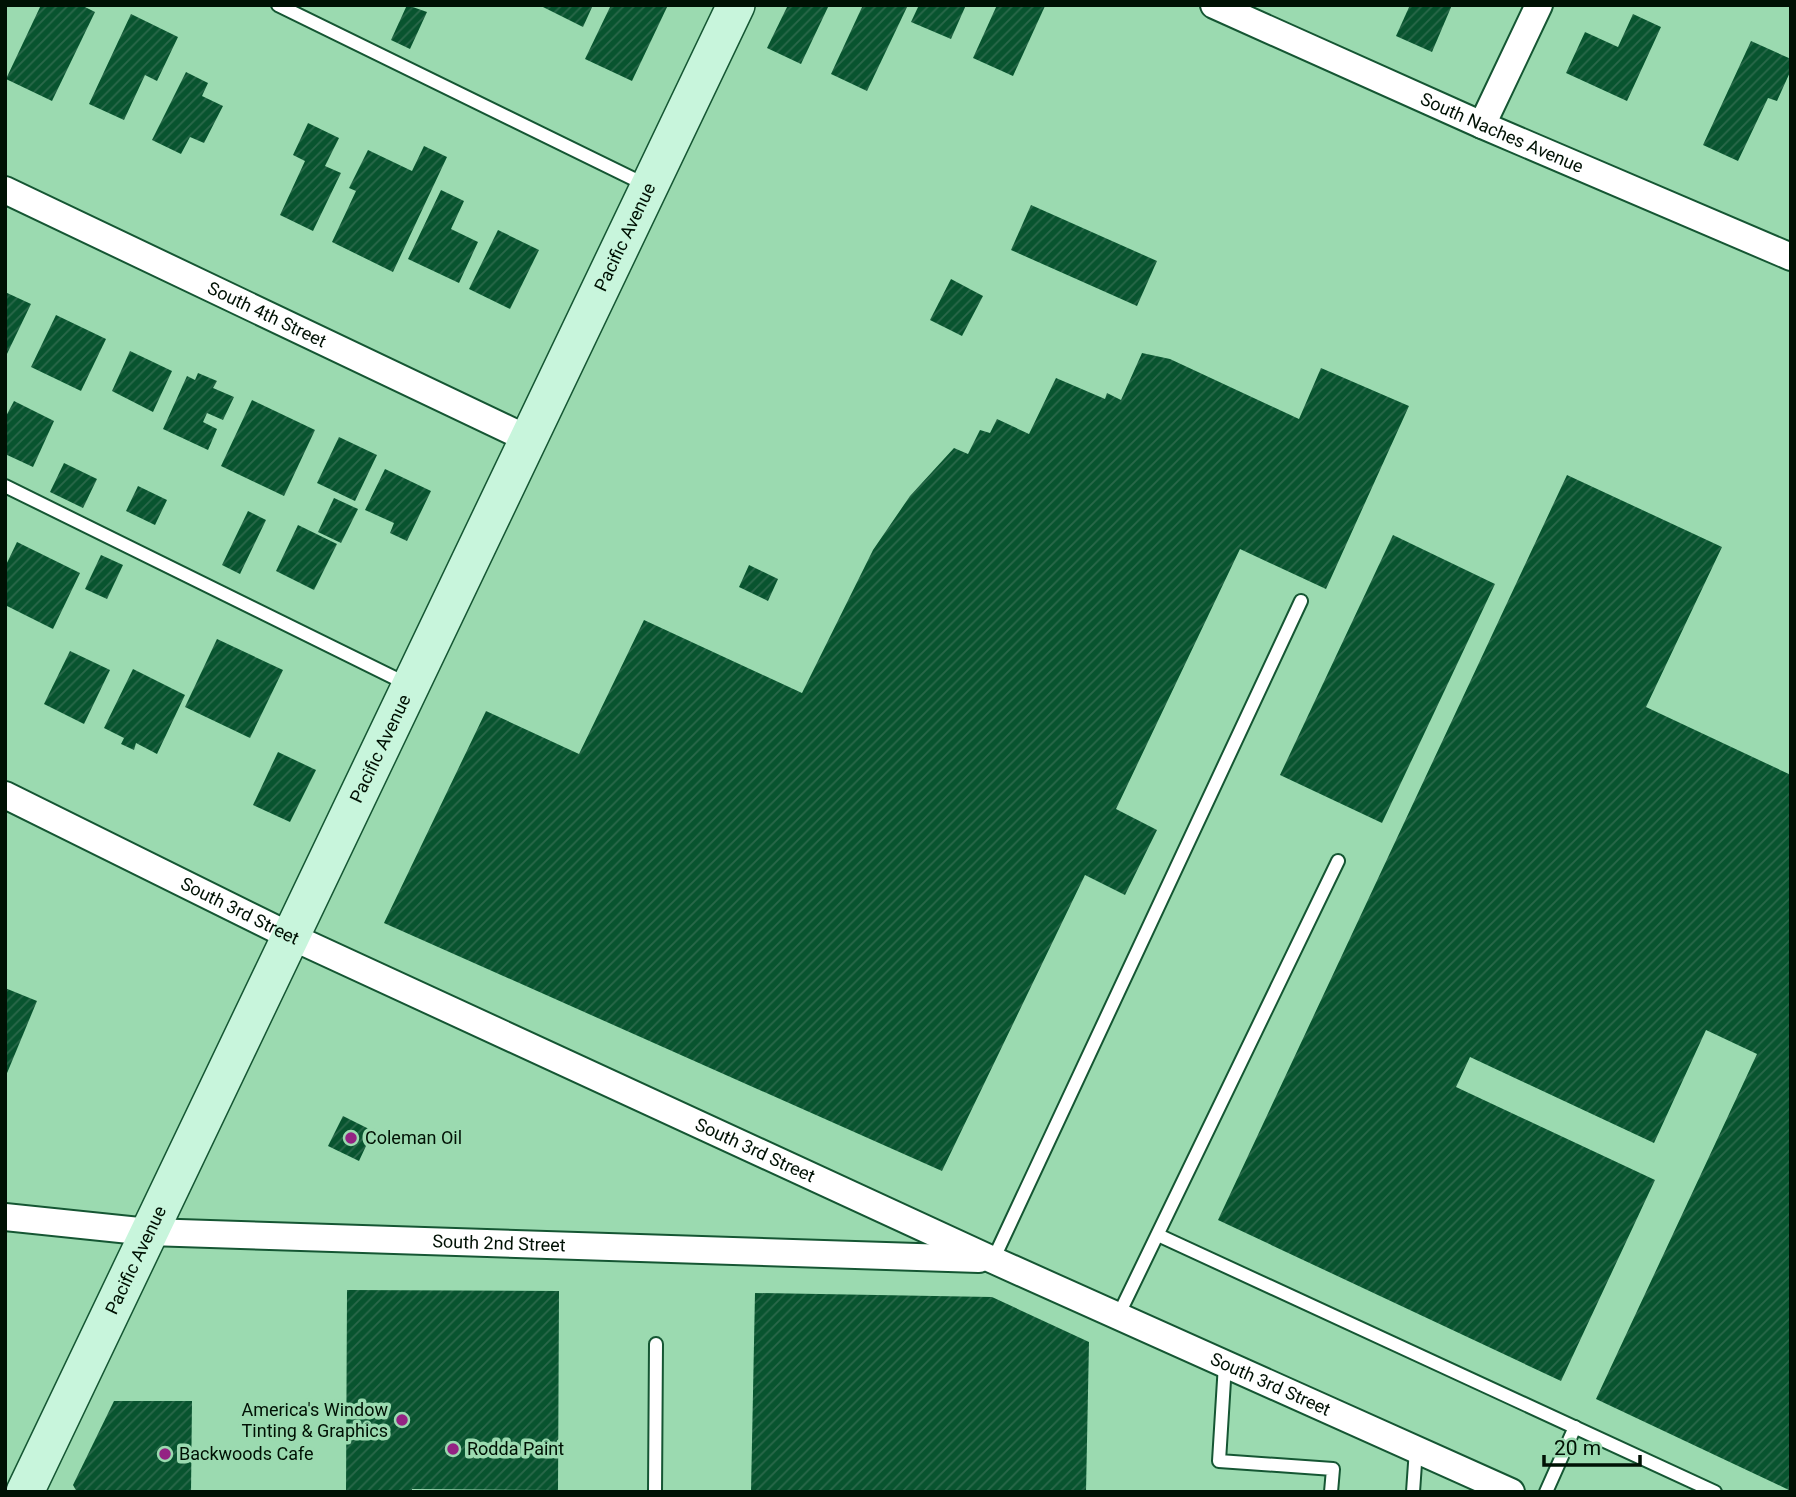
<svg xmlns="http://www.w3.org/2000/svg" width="1796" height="1497" font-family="Roboto,sans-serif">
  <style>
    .building { fill: url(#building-hatch) }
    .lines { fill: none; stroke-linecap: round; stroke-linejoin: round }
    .lane-casing { stroke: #155633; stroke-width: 16 }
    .street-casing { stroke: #155633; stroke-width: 30 }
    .secondary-casing { stroke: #155633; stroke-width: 40 }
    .lane { stroke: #fff; stroke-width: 12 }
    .street { stroke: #fff; stroke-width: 26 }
    .secondary { stroke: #c8f5dc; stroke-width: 37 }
    .poi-dot { fill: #942383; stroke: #9bdab0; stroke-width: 2.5 }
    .labels { text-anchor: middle; stroke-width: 7; stroke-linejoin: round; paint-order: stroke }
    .street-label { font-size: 18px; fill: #001104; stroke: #9bdab0 }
    .poi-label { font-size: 18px; fill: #001104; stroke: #9bdab0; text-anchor: start }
  </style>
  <defs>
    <pattern id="building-hatch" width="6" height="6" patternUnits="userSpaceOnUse" patternTransform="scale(1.75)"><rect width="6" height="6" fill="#08542f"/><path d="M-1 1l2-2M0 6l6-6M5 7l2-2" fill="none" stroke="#2a684a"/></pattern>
  </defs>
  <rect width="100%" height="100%" fill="#9bdab0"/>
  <g class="building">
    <polygon points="41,5 81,5 95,12 52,101 6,79"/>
    <polygon points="407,5 427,12 410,49 391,40"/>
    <polygon points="539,5 593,5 583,27"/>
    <polygon points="611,5 668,5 632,81 585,59"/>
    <polygon points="788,5 829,5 801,64 767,48"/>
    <polygon points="863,5 908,5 867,91 831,74"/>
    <polygon points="919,5 966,5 951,39 911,22"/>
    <polygon points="997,5 1045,6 1013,76 973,58"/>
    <polygon points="1410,5 1452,5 1432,52 1396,36"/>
    <polygon points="131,14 178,37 157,81 145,75 124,120 89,104"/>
    <polygon points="1633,14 1661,27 1627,101 1566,73 1585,32 1618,47"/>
    <polygon points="1751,41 1791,59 1791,70 1777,101 1768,98 1738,161 1703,145"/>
    <polygon points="186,72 208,83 202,96 223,106 204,143 190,137 181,154 152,140"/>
    <polygon points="308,123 339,138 325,166 341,173 313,231 280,215 305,161 293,155"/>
    <polygon points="424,146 447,157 393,272 332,242 356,191 349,188 368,150 412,171"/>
    <polygon points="441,190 464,201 451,229 478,242 459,283 408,259"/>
    <polygon points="1031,205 1157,261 1137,306 1011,250"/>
    <polygon points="498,230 539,250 510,309 469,289"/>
    <polygon points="951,279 983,296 962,336 930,320"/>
    <polygon points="5,292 31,304 5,358"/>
    <polygon points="56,315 106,339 81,391 31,367"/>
    <polygon points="130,351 172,371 153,412 112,391"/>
    <polygon points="1142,353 1170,359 1299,419 1321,368 1409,406 1326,589 1240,549 1116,809 1157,830 1125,895 1085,875 942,1171 384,923 486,711 579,754 644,620 802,693 873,550 910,496 954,448 968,454 980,430 990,433 997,419 1029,434 1056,378 1105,399 1107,393 1121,400"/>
    <polygon points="198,373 217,381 213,388 234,397 223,420 207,413 203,422 217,429 208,450 163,429 187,376 195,380"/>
    <polygon points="252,400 315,430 284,496 221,466"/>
    <polygon points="14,401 54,421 33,467 5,454 5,418"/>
    <polygon points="339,437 377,455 355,501 317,483"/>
    <polygon points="64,463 97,479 83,508 50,492"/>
    <polygon points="385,469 431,491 407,541 390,533 394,523 365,510"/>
    <polygon points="1567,475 1722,547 1646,707 1791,775 1791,1491 1596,1399 1757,1054 1706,1030 1654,1143 1470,1057 1456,1087 1655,1180 1561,1381 1218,1220"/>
    <polygon points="138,486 167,500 155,525 126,511"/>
    <polygon points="334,498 358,509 341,543 318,532"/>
    <polygon points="248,511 266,520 240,574 222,565"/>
    <polygon points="298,525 337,544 314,590 276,571"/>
    <polygon points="1393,535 1495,584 1382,823 1280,775"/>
    <polygon points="17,542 80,573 53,629 5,605 5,567"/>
    <polygon points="101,555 123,565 107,599 85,589"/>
    <polygon points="749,565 778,579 768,601 739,587"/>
    <polygon points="217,639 283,670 250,738 185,707"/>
    <polygon points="70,651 110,670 84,724 44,704"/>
    <polygon points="133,669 185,695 157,754 136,743 134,750 121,744 124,738 104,728"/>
    <polygon points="278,752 316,770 290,822 253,805"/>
    <polygon points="5,988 37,1001 5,1078"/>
    <polygon points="343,1116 373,1131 359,1161 328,1146"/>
    <polygon points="347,1290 559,1291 558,1490 412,1489 412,1492 346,1492"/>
    <polygon points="755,1293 992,1297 1089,1342 1086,1492 751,1492"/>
    <polygon points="114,1401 192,1401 191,1492 77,1492 73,1485"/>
  </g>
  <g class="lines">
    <defs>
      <g id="lane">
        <polyline points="278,5 646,185"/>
        <polyline points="5,486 407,684"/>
        <polyline points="1158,1235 1715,1492"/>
        <polyline points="993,1260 1301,601"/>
        <polyline points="1118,1316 1338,861"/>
        <polyline points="1225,1364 1219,1461 1333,1469 1331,1492"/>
        <polyline points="655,1492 656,1344"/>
        <polyline points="1413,1492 1416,1449"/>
        <polyline points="1546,1492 1575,1427"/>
      </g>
      <g id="street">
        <path id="s1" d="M1214,5L1482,125L1791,257"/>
        <polyline points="1482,125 1539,5"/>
        <path id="s2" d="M5,190L528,439"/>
        <path id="s3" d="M5,795L290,936L993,1260L1511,1492"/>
        <path id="s4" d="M5,1217L149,1232L979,1259"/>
      </g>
      <g id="secondary">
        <path id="s5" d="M25,1492L736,5"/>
      </g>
    </defs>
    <use href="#lane" class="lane-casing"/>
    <use href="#street" class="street-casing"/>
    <use href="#secondary" class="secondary-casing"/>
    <use href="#lane" class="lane"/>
    <use href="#street" class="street"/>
    <use href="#secondary" class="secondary"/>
  </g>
  <g class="poi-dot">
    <circle cx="351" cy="1138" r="7"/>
    <circle cx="402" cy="1420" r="7"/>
    <circle cx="453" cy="1449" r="7"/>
    <circle cx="165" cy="1454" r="7"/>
  </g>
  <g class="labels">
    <g class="street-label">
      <text dy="6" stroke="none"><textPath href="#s1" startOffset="315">South Naches Avenue</textPath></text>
      <text dy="6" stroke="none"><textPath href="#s5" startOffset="1391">Pacific Avenue</textPath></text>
      <text dy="6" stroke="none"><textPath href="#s2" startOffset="290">South 4th Street</textPath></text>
      <text dy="6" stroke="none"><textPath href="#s5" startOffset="824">Pacific Avenue</textPath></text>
      <text dy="6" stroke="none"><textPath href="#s3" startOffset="262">South 3rd Street</textPath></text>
      <text dy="6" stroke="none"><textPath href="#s3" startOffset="830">South 3rd Street</textPath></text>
      <text dy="6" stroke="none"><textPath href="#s4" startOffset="495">South 2nd Street</textPath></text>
      <text dy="6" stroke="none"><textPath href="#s5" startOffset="257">Pacific Avenue</textPath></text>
      <text dy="6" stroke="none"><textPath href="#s3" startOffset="1396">South 3rd Street</textPath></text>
    </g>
    <g class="poi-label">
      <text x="365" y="1144">Coleman Oil</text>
      <text x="388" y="1416" text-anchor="end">America's Window<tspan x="388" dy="21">Tinting &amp; Graphics</tspan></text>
      <text x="467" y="1455">Rodda Paint</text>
      <text x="179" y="1460">Backwoods Cafe</text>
    </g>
  </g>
  <rect width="1796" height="1497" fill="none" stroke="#001104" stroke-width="14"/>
  <path d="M1544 1455v10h96v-10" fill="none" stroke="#001104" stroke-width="3.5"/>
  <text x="1554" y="1455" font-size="21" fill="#001104" stroke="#9bdab0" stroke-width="5" paint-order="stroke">20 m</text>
</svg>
